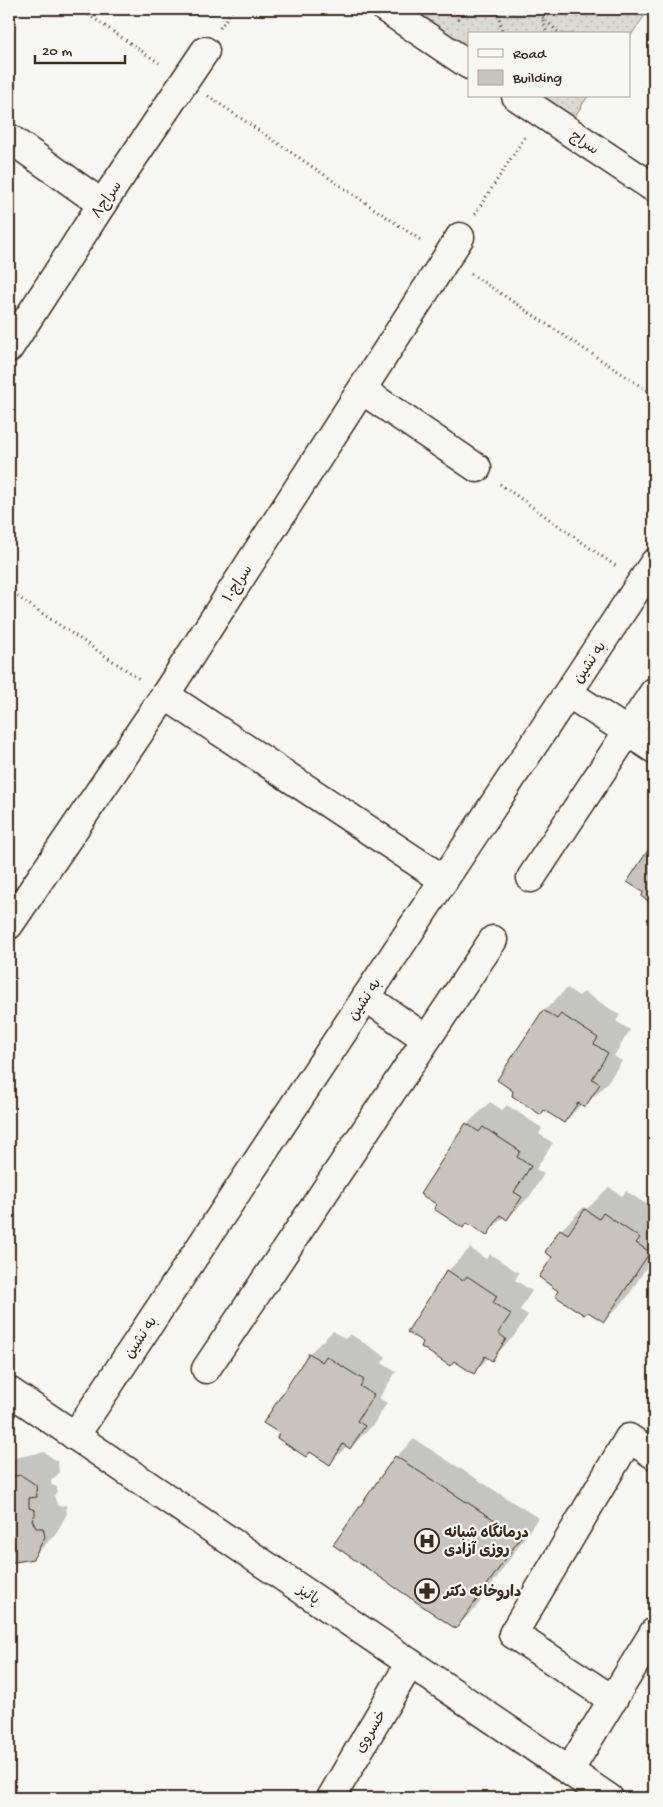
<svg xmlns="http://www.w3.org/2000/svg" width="663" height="1807" font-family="'Gochi Hand','Playpen Sans Arabic',sans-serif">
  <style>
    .grass { fill: url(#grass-dots); stroke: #8a8278 }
    .shadow { fill: #0003 }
    .building { fill: #c8c3be; stroke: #3b2a1e }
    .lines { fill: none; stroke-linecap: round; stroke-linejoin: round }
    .minor-casing { stroke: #3b2a1e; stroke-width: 31 }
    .path { stroke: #3b2a1e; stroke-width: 3; stroke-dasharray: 1 4; stroke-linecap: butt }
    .minor { stroke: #f6f6f2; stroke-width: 28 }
    .labels { text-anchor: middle; stroke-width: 4.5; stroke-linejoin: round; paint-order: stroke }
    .street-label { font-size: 15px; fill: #3b2a1e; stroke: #f6f6f2 }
    .poi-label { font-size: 15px; font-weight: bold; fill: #3b2a1e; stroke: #f6f6f2; text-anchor: start }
  </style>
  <defs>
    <pattern id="grass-dots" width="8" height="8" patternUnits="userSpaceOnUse" patternTransform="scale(1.25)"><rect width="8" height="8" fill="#dad9d3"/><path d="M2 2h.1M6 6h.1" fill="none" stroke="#bcbab5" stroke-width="1.8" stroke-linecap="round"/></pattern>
  </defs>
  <rect width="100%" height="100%" fill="#f6f6f2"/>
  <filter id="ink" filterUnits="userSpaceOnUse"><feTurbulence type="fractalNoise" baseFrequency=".02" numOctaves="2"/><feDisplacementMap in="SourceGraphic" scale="10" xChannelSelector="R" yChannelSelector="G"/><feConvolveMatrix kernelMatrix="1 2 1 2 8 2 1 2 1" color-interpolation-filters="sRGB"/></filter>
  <g filter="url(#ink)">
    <g class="grass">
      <polygon points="411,9 649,9 629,38 629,34 469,34 469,49"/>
      <polygon points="539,96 588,96 573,119"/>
    </g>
    <g class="shadow">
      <polygon points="654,843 654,903 643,896 645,892 629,881"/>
      <polygon points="567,988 579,996 584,992 620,1015 616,1021 630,1030 614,1056 622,1061 607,1083 585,1106 582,1104 564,1122 545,1109 541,1113 544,1011"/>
      <polygon points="490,1102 502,1110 507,1105 542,1128 539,1134 553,1143 536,1169 544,1174 530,1196 507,1219 504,1217 486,1234 467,1124"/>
      <polygon points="609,1187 622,1196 626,1191 654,1209 654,1255 627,1298 604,1321 560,1290 554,1257 561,1230 584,1207 587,1209"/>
      <polygon points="470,1248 486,1259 490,1254 519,1273 515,1280 532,1291 520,1310 528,1315 514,1336 492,1359 489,1357 473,1373 448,1271"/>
      <polygon points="333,1331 345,1339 350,1334 386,1357 382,1363 396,1372 379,1398 387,1403 373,1425 350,1448 347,1446 329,1464 265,1422 310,1353"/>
      <polygon points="414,1439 538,1518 475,1609 456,1627 396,1457"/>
      <polygon points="44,1452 58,1462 59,1473 51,1481 52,1485 57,1487 57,1491 54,1496 58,1506 66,1505 67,1514 55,1535 32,1558 9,1562 9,1459"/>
    </g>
    <g class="building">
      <polygon points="654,841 654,905 642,897 643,892 627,882"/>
      <polygon points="543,1010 557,1019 561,1014 598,1038 594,1044 608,1053 592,1079 600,1084 585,1107 578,1103 564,1123 544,1110 541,1115 512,1096 513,1091 497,1080"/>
      <polygon points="466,1123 479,1132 483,1127 520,1151 517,1157 531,1166 514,1192 522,1197 507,1220 500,1215 487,1236 467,1223 463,1228 434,1209 436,1204 420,1194"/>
      <polygon points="585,1209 599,1219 603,1213 640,1238 636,1243 650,1252 604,1322 588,1312 584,1315 555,1296 558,1291 539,1277 552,1257 545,1252 560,1229 568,1234"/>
      <polygon points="447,1270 463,1281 467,1276 497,1296 493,1303 511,1314 498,1333 506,1339 492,1361 485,1356 474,1374 454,1361 450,1366 421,1347 423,1342 407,1332"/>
      <polygon points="309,1353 322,1362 326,1356 364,1380 360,1386 374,1395 357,1421 365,1426 350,1449 343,1444 330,1465 310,1452 306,1457 277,1438 279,1433 263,1423"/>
      <polygon points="395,1456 521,1537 456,1629 333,1545"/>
      <polygon points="21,1475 36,1485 37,1497 29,1498 29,1508 35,1510 35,1515 32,1520 36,1528 43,1528 45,1537 33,1559 9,1563 9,1477"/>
    </g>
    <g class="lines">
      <defs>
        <g id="minor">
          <polyline points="386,9 469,65"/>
          <polyline points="516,96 654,188"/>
          <polyline points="9,138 102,204"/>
          <polyline points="9,348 102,204 205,51"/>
          <polyline points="362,390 477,468"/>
          <polyline points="568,693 654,749"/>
          <polyline points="165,695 444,880"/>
          <polyline points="531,878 654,692"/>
          <polyline points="9,925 165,695 460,237"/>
          <polyline points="366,997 426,1039"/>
          <polyline points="206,1369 493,940"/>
          <polyline points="9,1391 609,1798"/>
          <polyline points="75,1436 654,563"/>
          <polyline points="613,1700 513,1634 629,1438 654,1455"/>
          <polyline points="569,1771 654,1632"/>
          <polyline points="331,1798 410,1663"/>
        </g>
      </defs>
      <use href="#minor" class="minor-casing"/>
      <g class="path">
        <polyline points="80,9 159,63"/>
        <polyline points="456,9 459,23"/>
        <polyline points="497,9 503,34"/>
        <polyline points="537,9 541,16 560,34"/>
        <polyline points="442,10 451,9"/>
        <polyline points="543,20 547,34"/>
        <polyline points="220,28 233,9"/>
        <polyline points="208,96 422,241"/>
        <polyline points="475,214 525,137"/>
        <polyline points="471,274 654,395"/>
        <polyline points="500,484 617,567"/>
        <polyline points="9,591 141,680"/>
      </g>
      <use href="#minor" class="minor"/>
    </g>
  </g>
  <defs>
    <symbol id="hospital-ring" viewBox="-11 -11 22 22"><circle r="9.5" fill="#f6f6f2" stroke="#3b2a1e" stroke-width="1.5"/><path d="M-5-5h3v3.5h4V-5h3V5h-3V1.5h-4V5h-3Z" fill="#3b2a1e"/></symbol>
    <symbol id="pharmacy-ring" viewBox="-11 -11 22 22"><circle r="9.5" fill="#f6f6f2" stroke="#3b2a1e" stroke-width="1.5"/><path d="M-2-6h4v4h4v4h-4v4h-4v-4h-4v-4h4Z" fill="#3b2a1e"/></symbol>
  </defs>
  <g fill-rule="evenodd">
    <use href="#hospital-ring" x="413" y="1527" width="28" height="28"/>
    <use href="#pharmacy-ring" x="413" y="1577" width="28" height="28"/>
  </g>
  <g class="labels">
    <g class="street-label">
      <text transform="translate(585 142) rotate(34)" y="5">سراج</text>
      <text transform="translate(106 199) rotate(-56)" y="5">سراج۸</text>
      <text transform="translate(237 583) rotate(-57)" y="5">سراج۱۰</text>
      <text transform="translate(589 662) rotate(-56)" y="5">به نشین</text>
      <text transform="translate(364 999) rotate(-56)" y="5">به نشین</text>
      <text transform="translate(140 1337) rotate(-56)" y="5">به نشین</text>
      <text transform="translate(309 1594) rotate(34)" y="5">پائیز</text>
      <text transform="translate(370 1731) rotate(-59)" y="5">خسروى</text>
    </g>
    <g class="poi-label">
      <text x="444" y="1537">درمانگاه شبانه<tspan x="444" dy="17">روزی آزادی</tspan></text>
      <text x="444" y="1596">داروخانه دکتر</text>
    </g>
  </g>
  <rect width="663" height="1807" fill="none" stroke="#f6f6f2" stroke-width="30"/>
  <rect x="15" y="15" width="633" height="1777" fill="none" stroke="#3b2a1e" stroke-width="2" filter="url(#ink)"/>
  <rect x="468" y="32" width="162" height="65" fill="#f6f6f2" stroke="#aba49d"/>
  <rect x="478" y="49" width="25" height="8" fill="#f6f6f2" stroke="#aba49d"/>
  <text x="513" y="58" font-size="15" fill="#3b2a1e">Road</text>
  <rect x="478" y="70" width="25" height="15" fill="#c8c3be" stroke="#aba49d"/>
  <text x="513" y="82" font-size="15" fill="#3b2a1e">Building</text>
  <path d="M35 55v8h90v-8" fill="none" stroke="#3b2a1e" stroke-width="2.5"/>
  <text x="42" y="55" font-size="15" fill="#3b2a1e" stroke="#f6f6f2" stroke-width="4" paint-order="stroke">20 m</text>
</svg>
